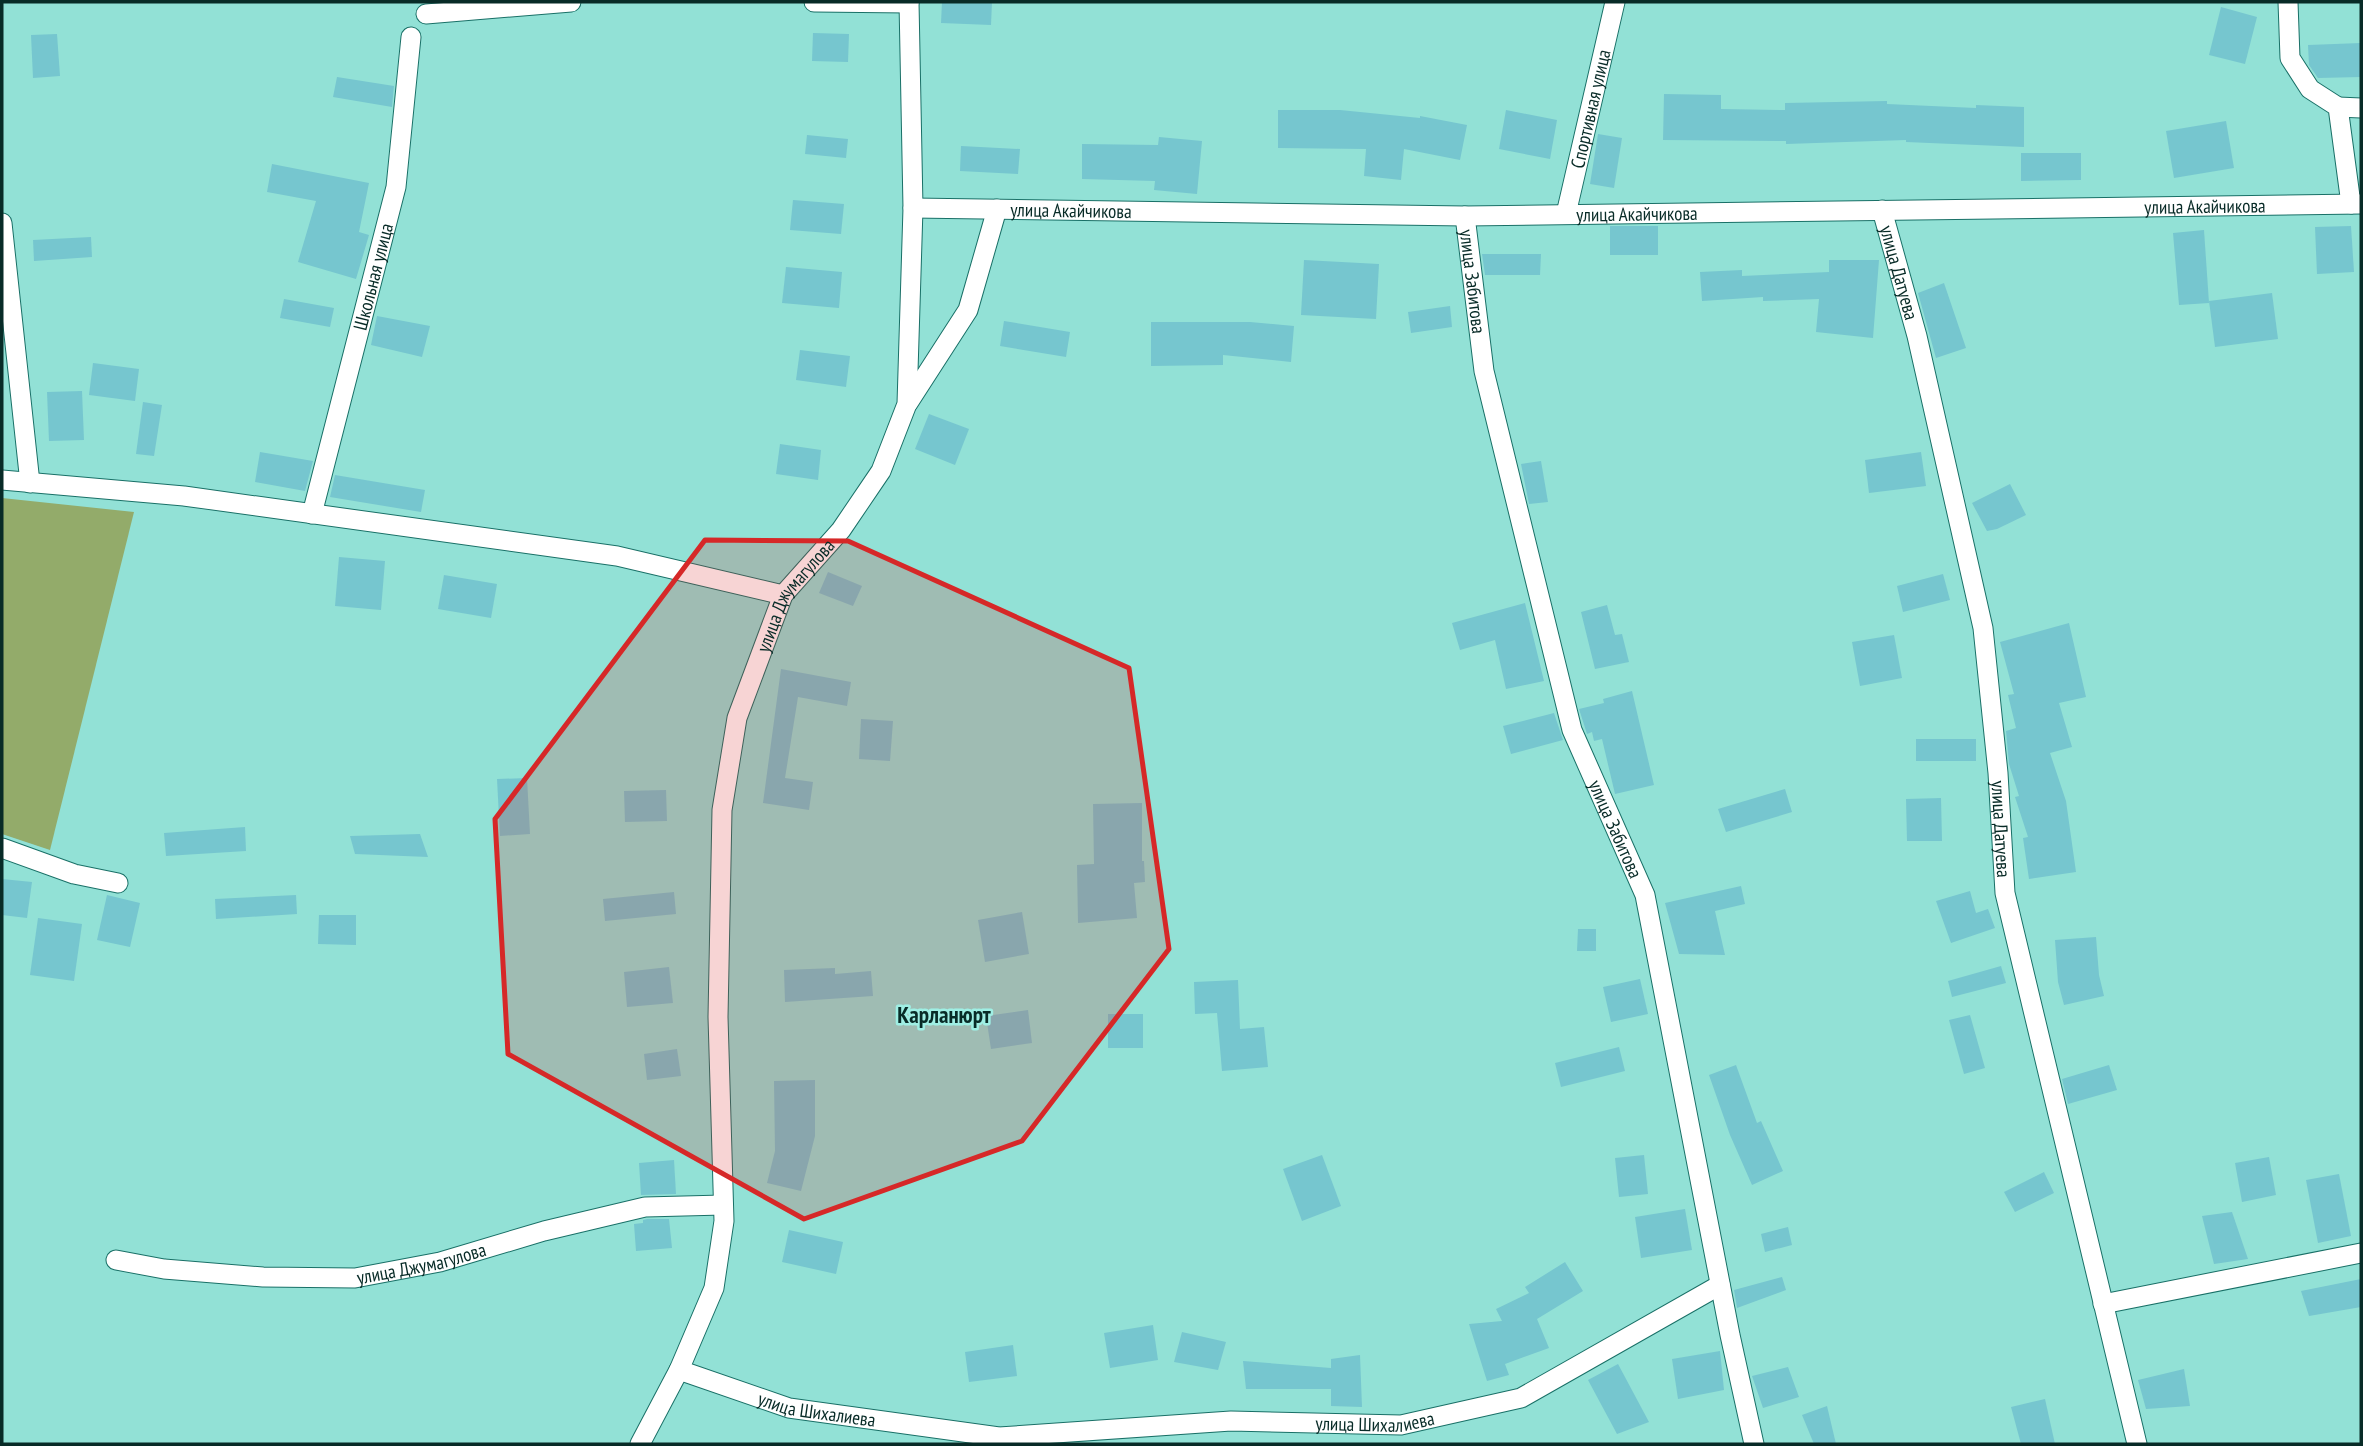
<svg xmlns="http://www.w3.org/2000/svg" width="2363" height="1446" font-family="'PT Sans Narrow',sans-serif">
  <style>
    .green { fill: #93ab6a }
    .building { fill: #76c6cf }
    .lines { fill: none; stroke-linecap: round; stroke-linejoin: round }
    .street-casing { stroke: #197067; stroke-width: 21 }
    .street { stroke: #fff; stroke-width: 19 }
    .marked { fill: #d62828; fill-opacity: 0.2; stroke: #d62828; stroke-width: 5; stroke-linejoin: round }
    .labels { text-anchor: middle; stroke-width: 5; stroke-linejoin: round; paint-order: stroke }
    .street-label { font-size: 19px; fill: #082b27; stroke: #9fefe4 }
    .quarter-label { font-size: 23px; font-weight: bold; fill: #082b27; stroke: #9fefe4 }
  </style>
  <rect width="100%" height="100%" fill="#92e1d6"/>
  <polygon class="green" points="2,498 134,512 50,850 2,834"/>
  <g class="building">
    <polygon points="942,2 992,2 991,25 941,23"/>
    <polygon points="2221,7 2257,17 2245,64 2209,55"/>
    <polygon points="813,33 849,34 848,62 812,61"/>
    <polygon points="57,34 60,76 33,78 31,35"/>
    <polygon points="2361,43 2361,77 2318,78 2309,65 2308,45"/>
    <polygon points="337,77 394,86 392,107 333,97"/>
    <polygon points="1664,94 1721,95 1721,109 1785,110 1785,103 1887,101 1887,104 1976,108 1976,105 2024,107 2024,147 1906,142 1906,140 1786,144 1786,141 1663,140"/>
    <polygon points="1278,110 1340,110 1420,118 1420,116 1467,125 1460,160 1404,149 1401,180 1364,176 1366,149 1278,148"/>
    <polygon points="1506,110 1557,120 1550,159 1499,149"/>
    <polygon points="2226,121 2234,168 2174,178 2166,131"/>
    <polygon points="1598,134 1622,138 1614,188 1590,184"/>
    <polygon points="807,135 848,139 846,158 805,154"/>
    <polygon points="1159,137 1202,141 1197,194 1154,190 1155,181 1082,179 1082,144 1158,145"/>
    <polygon points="961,146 1020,149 1018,174 960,171"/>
    <polygon points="2021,153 2081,153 2081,180 2021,181"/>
    <polygon points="272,164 369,183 359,232 369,235 356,279 298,262 316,201 267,192"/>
    <polygon points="793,200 844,204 841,234 790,230"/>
    <rect x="1610" y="226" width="48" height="29"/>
    <polygon points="2351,226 2354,272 2317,274 2315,227"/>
    <polygon points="2204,230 2209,303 2179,305 2173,233"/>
    <polygon points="91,237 92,257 34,261 33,240"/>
    <polygon points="1482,254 1541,254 1540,275 1485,275"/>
    <polygon points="1304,260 1379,264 1376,319 1301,315"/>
    <polygon points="1829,260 1879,260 1873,338 1816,332 1819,299 1763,301 1763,297 1702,301 1700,272 1742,270 1742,276 1829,272"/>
    <polygon points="786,267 842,272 839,308 782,303"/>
    <polygon points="1944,283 1966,348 1936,358 1918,293"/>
    <polygon points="2272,293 2278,339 2215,347 2209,301"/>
    <polygon points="284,299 334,308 330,327 280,318"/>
    <polygon points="1450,306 1452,327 1411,333 1408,312"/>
    <polygon points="377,316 430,326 422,357 371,345"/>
    <polygon points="1004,321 1070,332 1066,357 1000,346"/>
    <polygon points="1151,322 1250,322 1294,326 1291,362 1223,355 1223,365 1151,366"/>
    <polygon points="800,350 850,356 846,387 796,380"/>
    <polygon points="93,363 139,369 135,401 89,395"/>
    <polygon points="82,391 84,440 49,441 47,392"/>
    <polygon points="143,402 162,405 154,456 136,454"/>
    <polygon points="929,414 969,429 955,465 915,449"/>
    <polygon points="780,444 821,450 818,480 776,474"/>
    <polygon points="260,452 313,461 305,491 255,482"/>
    <polygon points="1921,452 1926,486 1869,493 1865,460"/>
    <polygon points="1541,461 1548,502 1529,504 1521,464"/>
    <polygon points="335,475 425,490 421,512 330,497"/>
    <polygon points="2010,484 2026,515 1997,529 1987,531 1972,503"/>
    <polygon points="339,557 385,561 381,610 335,606"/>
    <polygon points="828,572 862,586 853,606 819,593"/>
    <polygon points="1943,574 1950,600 1903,612 1897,586"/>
    <polygon points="444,575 497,584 491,618 438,609"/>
    <polygon points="1525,603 1544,681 1506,689 1495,640 1460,650 1452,623"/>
    <polygon points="1607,605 1615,635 1622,634 1629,662 1595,669 1581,612"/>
    <polygon points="2069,623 2086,697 2059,703 2072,747 2050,753 2066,801 2076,872 2029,879 2023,838 2028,837 2015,797 2019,796 2009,764 2006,731 2016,728 2008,695 2014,694 2000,642"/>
    <polygon points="1894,635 1902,678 1860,686 1852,642"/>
    <polygon points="781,669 851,682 847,706 798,697 785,778 813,782 809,810 763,803"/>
    <polygon points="1632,691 1654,785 1615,794 1602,739 1594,741 1592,732 1587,734 1579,709 1604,703 1603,699"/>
    <polygon points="1554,713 1563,740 1511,754 1503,726"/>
    <polygon points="861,719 893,721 890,761 859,759"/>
    <rect x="1916" y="739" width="60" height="22"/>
    <polygon points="527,778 530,834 500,836 497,779"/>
    <polygon points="1785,789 1792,812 1726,832 1718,809"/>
    <polygon points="666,790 667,821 625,822 624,791"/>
    <polygon points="1941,798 1942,841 1907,841 1906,799"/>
    <polygon points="1142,803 1142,861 1144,861 1145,882 1134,883 1137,918 1078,923 1077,865 1094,864 1093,804"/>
    <polygon points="245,827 246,851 166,856 164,833"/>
    <polygon points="420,834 428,857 355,854 350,836"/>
    <polygon points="2,879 32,882 27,918 2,915"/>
    <polygon points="1741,886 1745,904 1715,911 1725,955 1679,954 1665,903"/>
    <polygon points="1970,891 1976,913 1988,909 1995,928 1951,943 1936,901"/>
    <polygon points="674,892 676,914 605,921 603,899"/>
    <polygon points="107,895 140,903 130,947 97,940"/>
    <polygon points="296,895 297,914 216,919 215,899"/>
    <polygon points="1022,912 1029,954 985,962 978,920"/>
    <polygon points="319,915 356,915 356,945 318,944"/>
    <polygon points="38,918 82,924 74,981 30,975"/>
    <polygon points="1578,929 1596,929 1596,951 1577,951"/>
    <polygon points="2096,937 2099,975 2104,996 2064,1005 2058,982 2055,940"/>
    <polygon points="2001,966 2006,983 1952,997 1948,981"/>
    <polygon points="669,967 673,1003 627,1007 624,972"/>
    <polygon points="835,968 835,974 871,971 873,996 785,1002 784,970"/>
    <polygon points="1640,979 1648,1014 1611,1022 1603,987"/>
    <polygon points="1238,980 1240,1029 1264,1027 1268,1067 1222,1071 1217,1013 1195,1014 1194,982"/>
    <polygon points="1028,1010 1032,1043 991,1049 986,1016"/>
    <rect x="1108" y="1014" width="35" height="34"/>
    <polygon points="1970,1015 1985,1068 1964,1074 1949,1020"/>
    <polygon points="1619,1047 1625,1071 1561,1087 1555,1063"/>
    <polygon points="677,1049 681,1076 647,1080 644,1054"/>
    <polygon points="1736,1065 1757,1123 1761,1121 1783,1171 1752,1185 1730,1135 1709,1075"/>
    <polygon points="2109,1065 2117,1090 2068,1104 2062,1079"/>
    <polygon points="815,1080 815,1136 801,1191 767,1183 775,1151 774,1081"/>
    <polygon points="1322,1155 1341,1206 1302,1221 1283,1169"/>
    <polygon points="1644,1155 1648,1194 1619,1197 1615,1158"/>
    <polygon points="2269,1157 2276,1195 2242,1202 2235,1163"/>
    <polygon points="674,1160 676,1194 641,1195 639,1163"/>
    <polygon points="2044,1172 2054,1193 2015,1212 2004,1192"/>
    <polygon points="2339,1174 2351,1236 2318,1243 2306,1180"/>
    <polygon points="1685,1209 1692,1250 1641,1258 1635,1217"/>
    <polygon points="2232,1212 2248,1259 2214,1264 2202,1216"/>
    <polygon points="647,1219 669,1219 672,1248 636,1251 634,1224 643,1223 643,1220"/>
    <polygon points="1788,1227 1792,1245 1765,1252 1761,1234"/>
    <polygon points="789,1230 843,1242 836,1274 782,1262"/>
    <polygon points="1565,1262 1583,1291 1537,1319 1549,1348 1505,1364 1509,1375 1487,1381 1469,1324 1502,1321 1496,1309 1529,1293 1525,1287"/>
    <polygon points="1782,1277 1786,1290 1737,1308 1734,1290"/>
    <polygon points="2361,1279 2361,1307 2309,1316 2301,1291"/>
    <polygon points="1153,1325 1158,1360 1110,1368 1104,1333"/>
    <polygon points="1182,1332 1226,1342 1218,1370 1174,1362"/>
    <polygon points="1013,1345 1017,1376 969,1382 965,1352"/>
    <polygon points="1720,1351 1724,1390 1678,1399 1672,1359"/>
    <polygon points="1360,1355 1362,1407 1331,1406 1331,1389 1246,1389 1243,1361 1331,1368 1331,1359"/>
    <polygon points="1618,1364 1649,1422 1617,1434 1588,1380"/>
    <polygon points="1788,1367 1799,1397 1763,1408 1752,1376"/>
    <polygon points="2184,1369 2190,1406 2146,1409 2138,1380"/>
    <polygon points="2045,1399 2055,1444 2021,1444 2011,1407"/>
    <polygon points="1827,1406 1836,1444 1814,1444 1802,1415"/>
  </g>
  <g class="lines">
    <defs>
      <g id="street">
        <polyline points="814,2 909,3"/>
        <polyline points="2288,2 2290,58 2310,89 2338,107 2351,204"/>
        <polyline points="426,14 571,2"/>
        <polyline points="2338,107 2361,108"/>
        <path id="s1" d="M913,208L1465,216L2361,204"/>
        <path id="s2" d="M1882,210L1917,336L1983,628L1998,773L2005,893L2137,1444"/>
        <path id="s3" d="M1566,214L1615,2"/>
        <path id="s4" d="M1465,216L1484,371L1572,730L1645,895L1730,1335L1754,1444"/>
        <polyline points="2,223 30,483"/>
        <polyline points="908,403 968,310 997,209"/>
        <polyline points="2,480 184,496 617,556 783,595"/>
        <path id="s5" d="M312,514L396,187L411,37"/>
        <polyline points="2,848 74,874 118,883"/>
        <path id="s6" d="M116,1260L164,1269L263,1277L355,1278L440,1262L544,1231L645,1207L723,1205"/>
        <polyline points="2103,1304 2361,1253"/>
        <path id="s7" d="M679,1370L789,1408L999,1437L1231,1421L1401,1425L1521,1398L1720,1285"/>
        <path id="s8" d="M640,1444L679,1370L714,1288L724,1221L718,1017L722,810L737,718L783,595L841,530L881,471L907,404L913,208L909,2"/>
      </g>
    </defs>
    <use href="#street" class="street-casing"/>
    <use href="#street" class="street"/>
  </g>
  <path class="marked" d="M705,540L848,541L1129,668L1169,949L1022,1141L804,1219L508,1054L495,819Z"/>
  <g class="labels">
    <g class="street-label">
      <text dy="7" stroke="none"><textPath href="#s3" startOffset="108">Спортивная улица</textPath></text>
      <text dy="7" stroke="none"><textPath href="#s1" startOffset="1292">улица Акайчикова</textPath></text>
      <text dy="7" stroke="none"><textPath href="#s1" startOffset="158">улица Акайчикова</textPath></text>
      <text dy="7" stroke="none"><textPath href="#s1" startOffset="724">улица Акайчикова</textPath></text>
      <text dy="7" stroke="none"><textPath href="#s2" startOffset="65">улица Датуева</textPath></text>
      <text dy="7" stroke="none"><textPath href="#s5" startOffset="245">Школьная улица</textPath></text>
      <text dy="7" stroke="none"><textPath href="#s4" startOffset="66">улица Забитова</textPath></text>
      <text dy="7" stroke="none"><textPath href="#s8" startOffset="882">улица Джумагулова</textPath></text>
      <text dy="7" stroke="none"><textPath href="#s4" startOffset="634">улица Забитова</textPath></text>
      <text dy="7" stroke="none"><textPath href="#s2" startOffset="632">улица Датуева</textPath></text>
      <text dy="7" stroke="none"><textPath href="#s6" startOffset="308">улица Джумагулова</textPath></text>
      <text dy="7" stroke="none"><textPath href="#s7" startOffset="144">улица Шихалиева</textPath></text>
      <text dy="7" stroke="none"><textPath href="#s7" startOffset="705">улица Шихалиева</textPath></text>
    </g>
    <g class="quarter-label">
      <text x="944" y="1023">Карланюрт</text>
    </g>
  </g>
  <rect width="2363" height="1446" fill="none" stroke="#082b27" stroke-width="7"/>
</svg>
